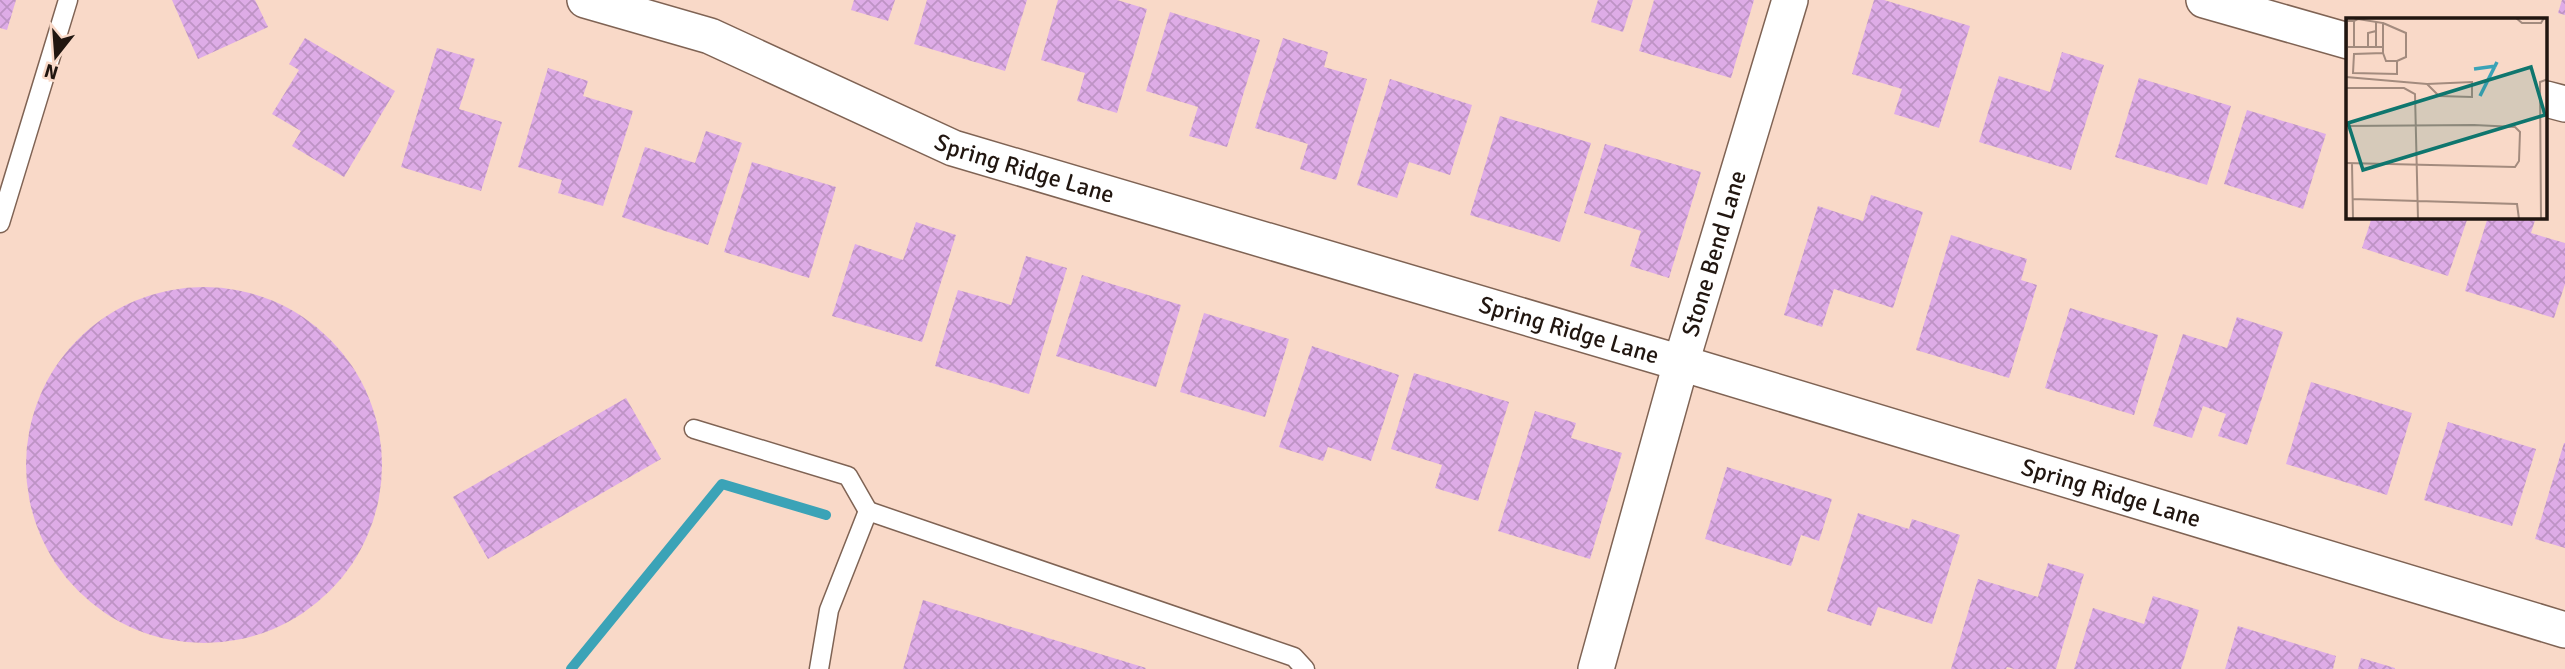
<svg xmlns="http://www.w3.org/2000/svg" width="2565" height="669" font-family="Signika,sans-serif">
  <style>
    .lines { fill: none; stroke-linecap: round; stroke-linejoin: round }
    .stream { stroke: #3ba3b7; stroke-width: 10 }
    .building { fill: url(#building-cross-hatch) }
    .lane-casing { stroke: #7f6354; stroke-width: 21 }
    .street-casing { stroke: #7f6354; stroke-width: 38 }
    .lane { stroke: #fff; stroke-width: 18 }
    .street { stroke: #fff; stroke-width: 35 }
    .labels { text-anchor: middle; stroke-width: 5; stroke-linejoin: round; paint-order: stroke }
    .street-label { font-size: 24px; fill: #211610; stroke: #f9d9c8 }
    .inset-river { fill: none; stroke: #3ba3b7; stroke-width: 3.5 }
    .inset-road { fill: none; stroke: #a38b7e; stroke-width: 2 }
    .view { fill: #0f766e; fill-opacity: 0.15; stroke: #0f766e; stroke-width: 3.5 }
    .inset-edge { fill: none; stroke: #211610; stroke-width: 3.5 }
  </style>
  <defs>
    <pattern id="building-cross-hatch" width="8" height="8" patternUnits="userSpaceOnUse" patternTransform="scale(1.75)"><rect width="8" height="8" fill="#deace7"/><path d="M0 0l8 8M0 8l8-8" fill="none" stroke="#be93c5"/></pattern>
  </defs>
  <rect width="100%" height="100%" fill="#f9d9c8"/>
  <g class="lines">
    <polyline class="stream" points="571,669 722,484 826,515"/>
  </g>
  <g class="building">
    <polygon points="0,0 16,0 7,30 0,28"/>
    <polygon points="172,0 255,0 268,27 198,59"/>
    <polygon points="854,0 895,0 888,21 851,10"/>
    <polygon points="927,0 1027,0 1005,71 914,44"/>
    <polygon points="1058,0 1117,0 1147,9 1117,113 1077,101 1085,73 1041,60"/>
    <polygon points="1598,0 1633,0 1623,32 1591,22"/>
    <polygon points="1654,0 1754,0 1731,78 1639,51"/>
    <polygon points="1874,0 1884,0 1970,26 1939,128 1894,114 1902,89 1852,74"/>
    <polygon points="2562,0 2565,0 2565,15 2558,13"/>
    <polygon points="1170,12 1260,40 1227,147 1189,136 1198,107 1146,91"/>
    <polygon points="305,38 395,91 344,177 292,146 301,131 272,114 299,70 289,64"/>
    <polygon points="1283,38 1328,52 1324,67 1367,79 1336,180 1300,169 1308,144 1255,128"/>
    <polygon points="437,48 475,59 459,109 502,122 481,191 401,167"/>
    <polygon points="2062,52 2104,65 2071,170 1979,142 1999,76 2050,92"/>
    <polygon points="548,68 588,81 583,96 633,111 603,206 558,193 562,180 518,167"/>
    <polygon points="2139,78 2231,106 2207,185 2115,157"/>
    <polygon points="1390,79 1472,105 1450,175 1409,162 1397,198 1357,185"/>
    <polygon points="2247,110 2326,134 2303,209 2224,184"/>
    <polygon points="1500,116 1591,143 1560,242 1470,215"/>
    <polygon points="706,131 742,143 708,245 622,217 645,147 695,163"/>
    <polygon points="1605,144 1701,172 1669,278 1630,266 1641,231 1584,213"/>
    <polygon points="752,162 836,187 809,278 724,252"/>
    <polygon points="1871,195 1923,212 1893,308 1834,289 1822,327 1784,315 1818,206 1863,221"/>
    <polygon points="2372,217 2468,217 2448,276 2362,248"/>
    <polygon points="2488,217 2536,217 2531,233 2565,243 2565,284 2554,318 2465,291"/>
    <polygon points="916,222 956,235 922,342 832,316 855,244 903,260"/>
    <polygon points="1951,235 2027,259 2021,280 2037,285 2009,378 1916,350"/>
    <polygon points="1026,256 1067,268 1029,394 935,366 958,290 1011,305"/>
    <polygon points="1082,275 1181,305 1156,387 1056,356"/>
    <circle cx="204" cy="465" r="178"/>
    <polygon points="2070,308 2158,335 2134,415 2045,388"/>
    <polygon points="1204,313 1289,339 1265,417 1180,392"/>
    <polygon points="2237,317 2283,332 2247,445 2218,436 2226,414 2203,406 2192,438 2153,426 2183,334 2227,348"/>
    <polygon points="1312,346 1399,375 1371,461 1328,447 1323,461 1279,447"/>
    <polygon points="1414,373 1509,402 1478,501 1435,488 1442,465 1391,449"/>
    <polygon points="2311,382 2412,413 2387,495 2286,464"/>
    <polygon points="626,398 661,459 488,559 453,497"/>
    <polygon points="1535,411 1576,423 1571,438 1622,453 1590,559 1498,531"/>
    <polygon points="2448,422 2536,449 2512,526 2424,500"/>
    <polygon points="2564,443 2565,443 2565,548 2535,539"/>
    <polygon points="1727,467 1832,499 1819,541 1801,535 1791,566 1705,539"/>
    <polygon points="1858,513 1909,529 1912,519 1960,535 1932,624 1878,607 1871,626 1827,611"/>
    <polygon points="2048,563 2084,574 2056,669 2014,669 2007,667 2006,669 1951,669 1978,579 2038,597"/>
    <polygon points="2153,596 2199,610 2181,669 2074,669 2093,608 2144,624"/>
    <polygon points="923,600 1146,668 1145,669 903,669"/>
    <polygon points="2238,626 2336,656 2333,669 2225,669"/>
    <polygon points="2361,658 2395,668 2395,669 2358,669"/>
  </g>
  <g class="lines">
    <defs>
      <g id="lane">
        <polyline points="0,223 68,0"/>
        <polyline points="694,429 848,476 868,511"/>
        <polyline points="819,669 829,610 868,511 1294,657 1305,669"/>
      </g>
      <g id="street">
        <path id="s1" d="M585,0L710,36L953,148L1681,363L2565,630"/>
        <polyline points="2204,0 2348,41"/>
        <polyline points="2546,99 2565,104"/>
        <path id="s2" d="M1596,669L1681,363L1790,0"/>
      </g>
    </defs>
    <use href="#lane" class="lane-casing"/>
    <use href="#street" class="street-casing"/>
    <use href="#lane" class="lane"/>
    <use href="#street" class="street"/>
  </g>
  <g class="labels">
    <g class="street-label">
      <text dy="8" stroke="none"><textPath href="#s1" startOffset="472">Spring Ridge Lane</textPath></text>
      <text dy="8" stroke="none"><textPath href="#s2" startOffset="432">Stone Bend Lane</textPath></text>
      <text dy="8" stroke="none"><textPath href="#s1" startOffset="1040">Spring Ridge Lane</textPath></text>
      <text dy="8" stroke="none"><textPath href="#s1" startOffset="1606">Spring Ridge Lane</textPath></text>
    </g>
  </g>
  <g transform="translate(2346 18)">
    <rect width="201" height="201" fill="#f9d9c8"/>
    <path class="inset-river" d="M128,51L150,48M134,78L151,44"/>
    <path class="inset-road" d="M170,0L176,5H195L198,0M0,3H8L12,1L37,5V29H1V0M8,3V29M30,4V29M37,5L60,15V39L51,43M22,29V15L30,13M37,29V35L8,36L7,55L51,56V43H40L37,35M0,57L1,29M0,59L81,66L126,64V79L93,78L81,66M0,70H58L69,76L72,201M0,108L128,107L169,109L174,114L173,143L169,149L0,145M6,145L7,201M6,181L171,186L173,201M195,201L194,64L202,61"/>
    <path class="view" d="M185,49L199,97L17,152L2,105Z"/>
    <rect width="201" height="201" class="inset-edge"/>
  </g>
  <g transform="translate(56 56) rotate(197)" stroke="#f9d9c8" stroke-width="5" paint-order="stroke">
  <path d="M0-5L12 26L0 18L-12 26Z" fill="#211610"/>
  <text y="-10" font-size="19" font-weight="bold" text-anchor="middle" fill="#211610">N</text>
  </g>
</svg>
